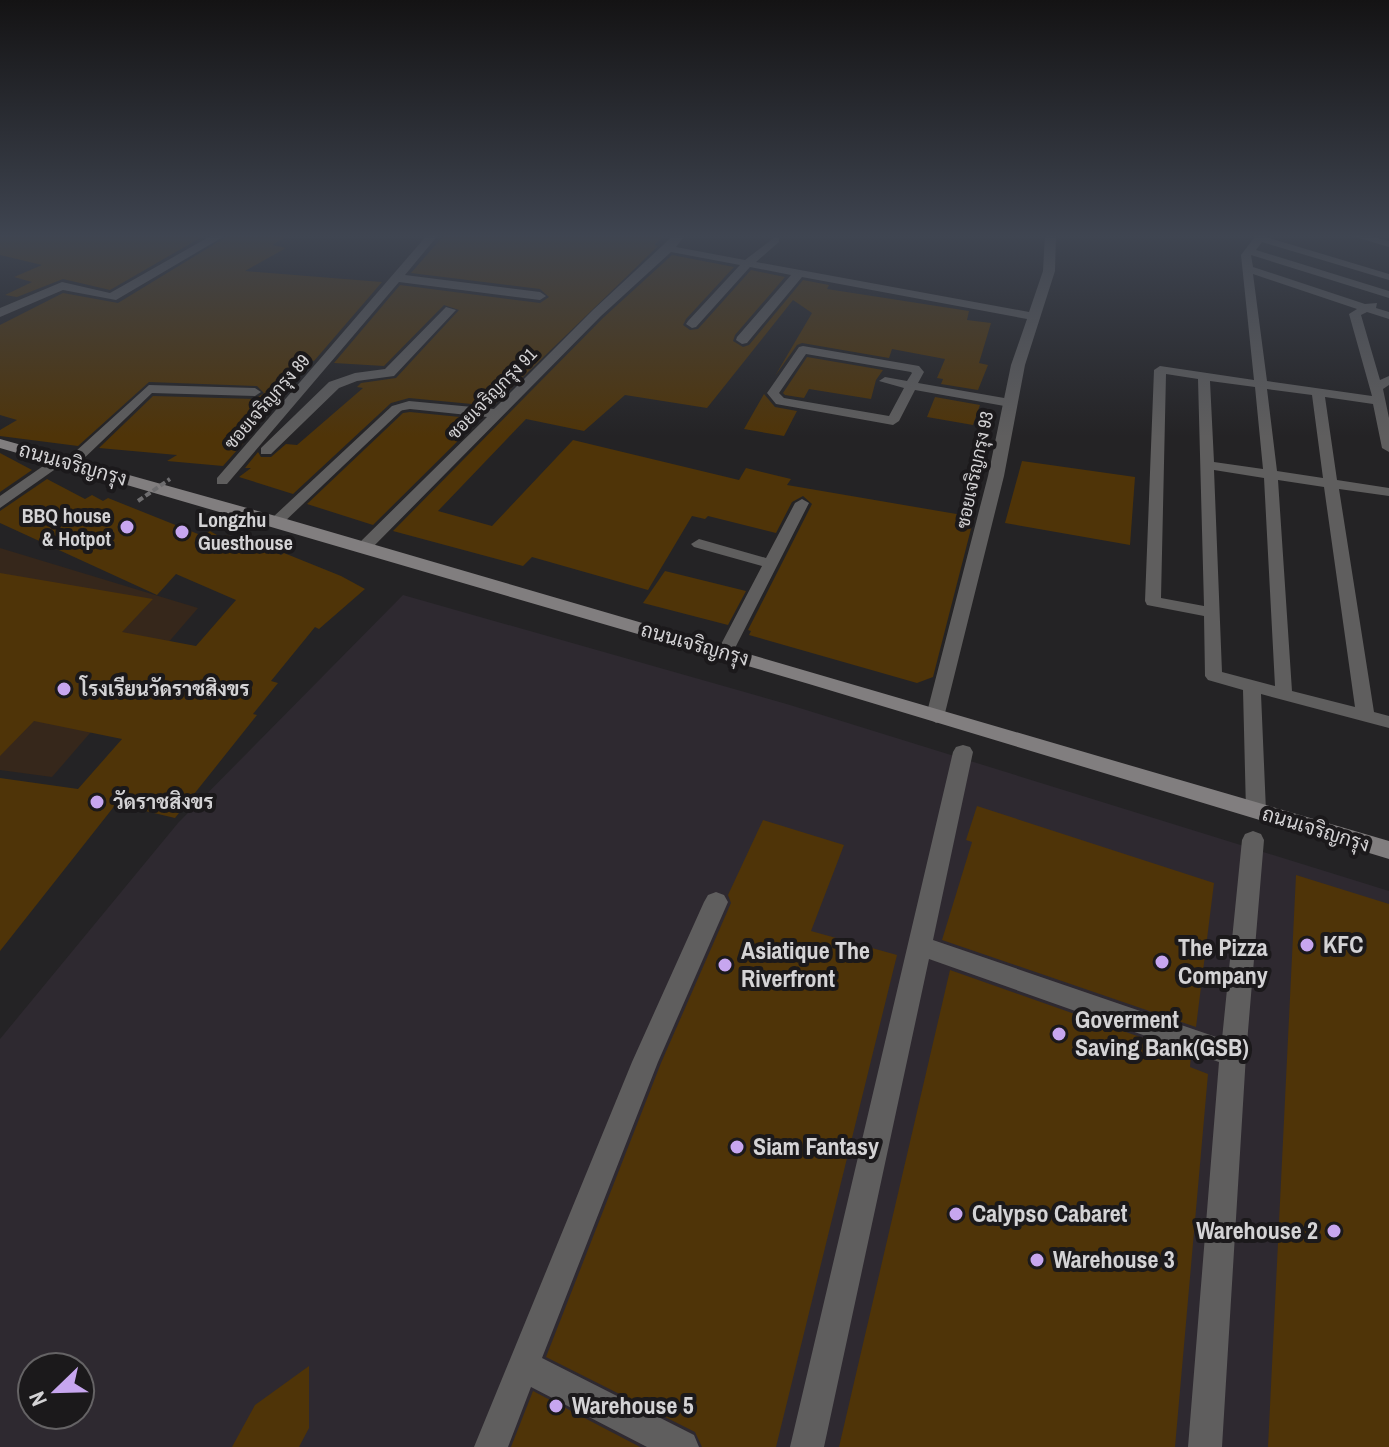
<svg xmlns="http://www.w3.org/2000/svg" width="1389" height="1447" font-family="'Archivo Narrow',Sarabun,sans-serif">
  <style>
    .built { fill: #2e2930; fill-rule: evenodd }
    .education { fill: #36271b }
    .building { fill: #4f3408 }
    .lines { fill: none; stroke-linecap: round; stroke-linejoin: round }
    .service { fill: #5f5e5e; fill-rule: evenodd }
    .pedestrian { fill: #5f5e5e; fill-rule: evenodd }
    .minor { fill: #5f5e5e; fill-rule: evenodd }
    .secondary { fill: #817e7f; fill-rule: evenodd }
    .path-bridge { stroke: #6e6d6f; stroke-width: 4; stroke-dasharray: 6 3; stroke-linecap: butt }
    .poi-dot { fill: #c7a6ef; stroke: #1b191b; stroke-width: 3 }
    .labels { text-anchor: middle; stroke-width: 8; stroke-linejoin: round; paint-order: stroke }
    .far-street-label { font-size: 18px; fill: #d4d3d5; stroke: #1b191b }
    .street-label { font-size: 20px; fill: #d4d3d5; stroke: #1b191b }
    .poi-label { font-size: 20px; font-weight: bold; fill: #d4d3d5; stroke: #1b191b; text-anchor: start }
    .near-poi-label { font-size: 24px; font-weight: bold; fill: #d4d3d5; stroke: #1b191b; text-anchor: start }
  </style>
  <rect width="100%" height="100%" fill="#242325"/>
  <path class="built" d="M403,595L790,705L1389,891V1447H0V1039L178,823ZM32,1367H80V1415H32Z"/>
  <polygon class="education" points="0,548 198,608 52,777 0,770"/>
  <g class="building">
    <polygon points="0,234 207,234 110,290 63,279 17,297 5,295 32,282 14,277 42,265 0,255"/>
    <polygon points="231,234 291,234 272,245 286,248 245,271 382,282 314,361 309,360 288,379 237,440 246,440 223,466 167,461 177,455 99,448 153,396 255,399 264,393 257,386 149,382 78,446 0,436 0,430 17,420 0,415 0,325 63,293 118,303"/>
    <polygon points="445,234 665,234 654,245 658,246 493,406 409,398 391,403 293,494 239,477 251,468 245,468 258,452 261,457 271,457 286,444 297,445 363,388 357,387 361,383 396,378 459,310 444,305 384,366 334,363 400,285 540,303 549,297 540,289 411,273"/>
    <polygon points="672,255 734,267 686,319 683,325 690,330 698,329 751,270 785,277 735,335 733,341 743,347 749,345 803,280 829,285 827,289 969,311 967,320 991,323 979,363 988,365 978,390 941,384 943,379 937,378 945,359 892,349 889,358 802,343 797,345 775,376 812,313 793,300 707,408 625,395 584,431 526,419 438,511 492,526 573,440 739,480 746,468 791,479 787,485 974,517 933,677 917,683 749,635 751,631 748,630 812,504 803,496 792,502 776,533 708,516 705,519 692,516 648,590 532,557 523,566 393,531 603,318"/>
    <polygon points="807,357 883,370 876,380 871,399 809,389 804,398 785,395 783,393"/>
    <polygon points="764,394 775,407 797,411 784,436 744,429"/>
    <polygon points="935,397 980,405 973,425 927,417"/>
    <polygon points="410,412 480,419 373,525 307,504 403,413"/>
    <polygon points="0,453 32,470 0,492"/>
    <polygon points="1022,461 1135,477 1130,545 1005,523"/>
    <polygon points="47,479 85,499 92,495 103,501 108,498 203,536 210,531 222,538 226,535 250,545 255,542 281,555 284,553 341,576 365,589 319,629 315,627 271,681 278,683 253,714 257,715 175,818 116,804 0,951 0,778 78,789 122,739 34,721 0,756 0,573 153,599 122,632 196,646 236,600 176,574 157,595 0,523 0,511"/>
    <polygon points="665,571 746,591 728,625 643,603"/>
    <polygon points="977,806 1214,883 1196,1027 942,940 972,842 966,840"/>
    <polygon points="763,820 844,845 811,931 897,955 776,1447 702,1447 695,1432 546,1357 661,1063 731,903 728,895"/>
    <polygon points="1296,875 1389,904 1389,1447 1268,1447"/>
    <polygon points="950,970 1191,1055 1190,1067 1208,1074 1175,1447 839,1447"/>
    <polygon points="309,1366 309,1428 299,1447 232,1447 255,1405"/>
    <polygon points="533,1391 640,1447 511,1447"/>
  </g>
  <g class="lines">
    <g class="service">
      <path d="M1257,234H1268L1266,237L1389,274V280L1262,242L1256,250L1389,291V298L1251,255L1253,267L1365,304L1377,303L1376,308L1389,312V319L1367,312L1361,315L1380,380L1389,376V385L1383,389L1389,418V452L1382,448L1373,404L1325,397L1337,480L1389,488V496L1339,489L1374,712L1389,716V728L1261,694L1266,811L1263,816H1249L1246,811L1243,690L1208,680L1205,676L1204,616L1147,605L1145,601L1154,370L1160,366L1254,380L1241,255ZM1253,274L1357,309L1349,314L1372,396L1267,381ZM1166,374L1198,379L1204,606L1161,598ZM1210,381L1255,387L1263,469L1214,462ZM1267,389L1312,395L1323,478L1277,471ZM1214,470L1264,478L1275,686L1222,672ZM1278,480L1324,487L1355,707L1292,691Z"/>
      <polygon points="1345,234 1363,234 1389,241 1389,247"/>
      <path d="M803,346L919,366L924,372L918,383L1010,399L1016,403L1010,407L915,390L899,421L893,425L776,404L767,393L799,347ZM806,354L911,372L912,373L907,381L885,377L879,381L904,388L889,416L784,398L779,393Z"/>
      <polygon points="149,385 255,388 261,392 255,396 152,393 75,467 65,467 65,461"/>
      <polygon points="392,406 403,409 282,524 272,524 272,518"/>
      <polygon points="802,499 809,503 733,652 725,658 719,656 717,652 762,566 694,547 691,544 699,539 766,558 795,503"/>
    </g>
    <g class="pedestrian">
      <polygon points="963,745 970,747 973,752 933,940 1222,1039 1242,840 1245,834 1253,831 1261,834 1264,840 1246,1055 1222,1447 1188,1447 1219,1062 929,959 824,1447 790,1447 953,752 956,747"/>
      <polygon points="716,892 724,895 728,902 658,1062 542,1358 694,1435 699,1447 647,1447 531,1387 508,1447 474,1447 632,1062 704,902 708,895"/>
    </g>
    <g class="minor">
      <polygon points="214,234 228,234 116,300 63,290 0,317 0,308 62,282 110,293"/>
      <polygon points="428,234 439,234 405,275 540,292 546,296 540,300 399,282 227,484 217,484 217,478"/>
      <polygon points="675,234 686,234 676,247 745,260 775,237 779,238 779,242 756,262 1029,312 1043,271 1045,234 1056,234 1055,271 1025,365 1004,476 943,721 936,723 926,716 988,476 1011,365 1027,319 802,277 747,343 742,344 736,340 737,337 791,275 750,267 696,327 692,328 686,324 688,321 740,265 671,252 601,316 370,550 364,551 356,546 487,417 410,409 392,412 392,406 409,401 494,409 593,310"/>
      <polygon points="446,307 456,310 394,376 357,381 339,388 271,454 261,454 261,448 329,382 355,373 385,369"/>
      <polygon points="59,455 64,457 64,463 0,508 0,496"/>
    </g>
    <polygon class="secondary" points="0,439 283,518 1389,841 1389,859 809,684 0,448"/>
    <polyline class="path-bridge" points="138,501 170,479"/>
  </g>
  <linearGradient id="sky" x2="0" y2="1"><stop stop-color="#141314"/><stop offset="0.54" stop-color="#3f4551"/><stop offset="1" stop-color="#3f4551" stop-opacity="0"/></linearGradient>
  <rect width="1389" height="437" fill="url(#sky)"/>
  <g class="poi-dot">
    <circle cx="127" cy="527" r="8"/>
    <circle cx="182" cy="532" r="8"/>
    <circle cx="64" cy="689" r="8"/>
    <circle cx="97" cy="802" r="8"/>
    <circle cx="1307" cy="945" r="8"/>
    <circle cx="1162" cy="962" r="8"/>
    <circle cx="725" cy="965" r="8"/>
    <circle cx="1059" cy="1034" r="8"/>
    <circle cx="737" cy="1147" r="8"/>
    <circle cx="956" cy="1214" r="8"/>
    <circle cx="1334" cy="1231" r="8"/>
    <circle cx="1037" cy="1260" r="8"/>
    <circle cx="556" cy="1406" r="8"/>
  </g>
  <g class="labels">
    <g class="far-street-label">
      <text transform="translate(492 394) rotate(-46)" y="6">ซอยเจริญกรุง 91</text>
      <text transform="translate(267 402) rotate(-49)" y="6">ซอยเจริญกรุง 89</text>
      <text transform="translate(975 470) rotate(-78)" y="6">ซอยเจริญกรุง 93</text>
    </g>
    <g class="street-label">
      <text transform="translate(73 464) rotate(16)" y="7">ถนนเจริญกรุง</text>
      <text transform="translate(695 644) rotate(16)" y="7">ถนนเจริญกรุง</text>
      <text transform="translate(1316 829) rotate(17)" y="7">ถนนเจริญกรุง</text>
    </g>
    <g class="poi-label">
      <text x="111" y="523" text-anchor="end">BBQ house<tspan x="111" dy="23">&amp; Hotpot</tspan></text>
      <text x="198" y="527">Longzhu<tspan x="198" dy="23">Guesthouse</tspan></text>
      <text x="80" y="696">โรงเรียนวัดราชสิงขร</text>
      <text x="113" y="809">วัดราชสิงขร</text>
    </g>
    <g class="near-poi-label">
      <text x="1323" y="953">KFC</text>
      <text x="1178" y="956">The Pizza<tspan x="1178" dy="28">Company</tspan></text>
      <text x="741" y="959">Asiatique The<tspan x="741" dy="28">Riverfront</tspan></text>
      <text x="1075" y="1028">Goverment<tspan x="1075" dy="28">Saving Bank(GSB)</tspan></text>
      <text x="753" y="1155">Siam Fantasy</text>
      <text x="972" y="1222">Calypso Cabaret</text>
      <text x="1318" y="1239" text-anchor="end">Warehouse 2</text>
      <text x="1053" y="1268">Warehouse 3</text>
      <text x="572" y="1414">Warehouse 5</text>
    </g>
  </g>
  <g transform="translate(56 1391) rotate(247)"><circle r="38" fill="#1b191b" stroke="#656365" stroke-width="2"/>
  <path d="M0-6L14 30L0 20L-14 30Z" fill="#c7a6ef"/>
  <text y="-12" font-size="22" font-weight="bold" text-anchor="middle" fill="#d4d3d5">N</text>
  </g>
</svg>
